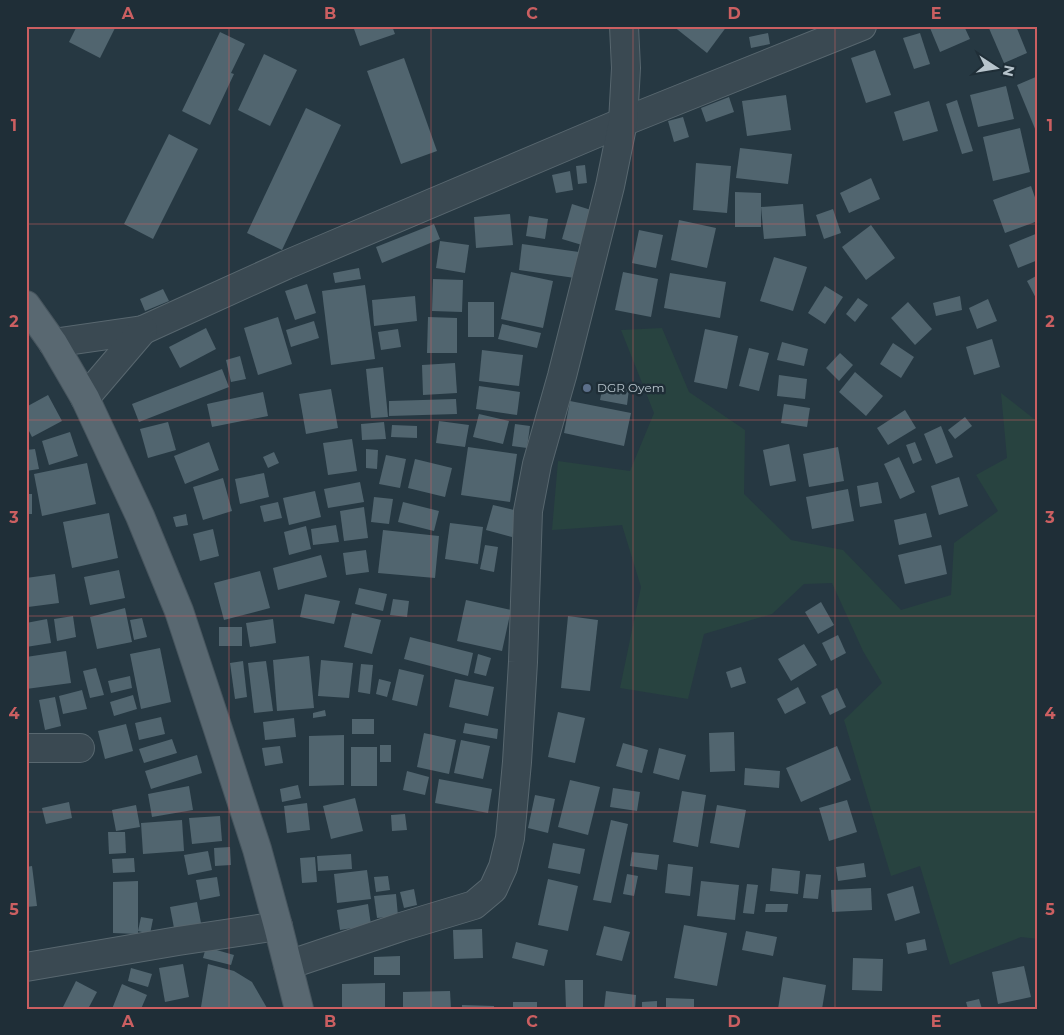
<svg xmlns="http://www.w3.org/2000/svg" width="1064" height="1035" font-family="Montserrat,sans-serif">
  <style>
    .green { fill: #284340 }
    .building { fill: #51656f }
    .lines { fill: none; stroke-linecap: round; stroke-linejoin: round }
    .minor-casing { stroke: #58676f; stroke-width: 30 }
    .major-casing { stroke: #47555e; stroke-width: 30 }
    .minor { stroke: #3a4952; stroke-width: 28 }
    .major { stroke: #596871; stroke-width: 28 }
    .grid { fill: none; stroke: #cb5f61; stroke-width: 1; stroke-opacity: 0.55 }
    .service-dot { fill: #5c6f8a; stroke: #1f2e37; stroke-width: 2 }
    .labels { text-anchor: middle; stroke-width: 5; stroke-linejoin: round; paint-order: stroke }
    .poi-label { font-size: 12px; fill: #b7c4cc; stroke: #1f2e37; text-anchor: start }
    .neatline { fill: none; stroke: #cb5f61; stroke-width: 2 }
    .grid-label { font-size: 16px; text-anchor: middle; font-weight: bold; fill: #cb5f61 }
  </style>
  <rect width="100%" height="100%" fill="#263842"/>
  <polygon class="green" points="662,328 689,392 745,430 744,494 791,540 843,550 901,610 951,595 954,543 998,511 976,475 1007,458 1001,393 1038,422 1038,939 1021,937 950,965 920,866 891,876 844,720 882,683 863,651 832,583 804,584 772,614 704,634 688,699 620,688 641,587 622,525 552,530 558,461 630,471 654,413 621,330"/>
  <g class="building">
    <polygon points="77,26 116,26 100,58 69,42"/>
    <polygon points="353,26 392,26 395,34 360,46"/>
    <polygon points="673,26 727,26 707,53"/>
    <polygon points="935,26 964,26 970,39 940,52 930,28"/>
    <polygon points="988,26 1016,26 1027,53 1004,63"/>
    <polygon points="220,32 245,44 231,73 234,74 210,125 182,111"/>
    <polygon points="768,33 770,44 751,48 749,37"/>
    <polygon points="920,33 930,64 914,69 903,38"/>
    <polygon points="875,50 891,95 866,103 851,58"/>
    <polygon points="264,54 297,70 270,126 238,110"/>
    <polygon points="404,58 437,151 401,164 367,71"/>
    <polygon points="1038,76 1038,136 1017,85"/>
    <polygon points="1006,86 1014,119 978,127 970,95"/>
    <polygon points="786,95 791,130 747,136 742,101"/>
    <polygon points="729,97 734,112 706,122 701,108"/>
    <polygon points="957,100 973,151 962,154 946,104"/>
    <polygon points="929,101 938,131 903,141 894,112"/>
    <polygon points="306,108 341,125 282,250 247,233"/>
    <polygon points="683,117 689,137 674,142 668,121"/>
    <polygon points="1020,128 1030,172 993,181 983,137"/>
    <polygon points="169,134 198,149 153,239 124,224"/>
    <polygon points="740,148 792,154 788,184 736,178"/>
    <polygon points="696,163 731,166 727,213 693,210"/>
    <polygon points="585,165 587,183 578,184 576,166"/>
    <polygon points="570,171 573,190 556,193 552,175"/>
    <polygon points="871,178 880,199 849,213 840,193"/>
    <polygon points="1031,186 1038,206 1038,221 1005,233 993,200"/>
    <polygon points="735,192 761,193 761,227 735,227"/>
    <polygon points="572,204 591,210 582,245 562,239"/>
    <polygon points="803,204 806,236 764,239 761,207"/>
    <polygon points="833,209 841,233 824,239 816,215"/>
    <polygon points="510,214 513,245 476,248 474,217"/>
    <polygon points="529,216 548,219 545,239 526,236"/>
    <polygon points="679,220 716,228 707,268 671,260"/>
    <polygon points="434,224 440,239 382,263 376,247"/>
    <polygon points="871,225 895,258 866,280 842,247"/>
    <polygon points="639,230 663,235 656,268 632,263"/>
    <polygon points="1038,233 1038,260 1018,268 1009,245"/>
    <polygon points="440,241 469,245 465,273 436,268"/>
    <polygon points="522,244 579,252 575,278 519,270"/>
    <polygon points="774,257 807,267 793,311 760,301"/>
    <polygon points="359,268 361,279 335,283 333,273"/>
    <polygon points="511,272 553,281 543,328 501,319"/>
    <polygon points="623,272 658,279 651,317 615,310"/>
    <polygon points="670,273 726,282 720,318 664,308"/>
    <polygon points="1038,275 1038,302 1027,281"/>
    <polygon points="433,279 463,280 462,312 432,311"/>
    <polygon points="307,284 316,313 295,320 285,291"/>
    <polygon points="365,285 375,359 331,365 322,291"/>
    <polygon points="825,286 843,297 825,324 808,313"/>
    <polygon points="163,289 169,301 145,311 140,299"/>
    <polygon points="415,296 417,321 374,326 372,300"/>
    <polygon points="960,296 962,310 936,316 933,303"/>
    <polygon points="858,298 868,305 855,322 846,314"/>
    <polygon points="988,299 997,321 977,329 969,308"/>
    <rect x="468" y="302" width="26" height="35"/>
    <polygon points="908,302 932,329 915,345 891,318"/>
    <polygon points="278,317 292,364 258,375 244,328"/>
    <polygon points="428,317 457,318 457,353 427,353"/>
    <polygon points="314,321 319,338 291,347 286,330"/>
    <polygon points="502,324 541,333 537,348 498,339"/>
    <polygon points="206,328 216,349 180,368 169,347"/>
    <polygon points="398,329 401,347 381,350 378,332"/>
    <polygon points="705,329 738,336 727,389 694,382"/>
    <polygon points="992,339 1000,367 974,375 966,347"/>
    <polygon points="782,342 808,349 804,366 777,360"/>
    <polygon points="893,343 914,357 901,378 880,364"/>
    <polygon points="749,348 769,353 759,391 739,386"/>
    <polygon points="482,350 523,355 519,386 479,381"/>
    <polygon points="840,353 853,365 839,381 826,368"/>
    <polygon points="240,356 246,379 231,382 226,360"/>
    <polygon points="455,363 457,393 423,395 422,365"/>
    <polygon points="383,367 388,417 371,418 366,369"/>
    <polygon points="222,369 229,387 139,422 132,404"/>
    <polygon points="855,372 883,396 866,416 839,392"/>
    <polygon points="779,375 807,379 805,399 777,396"/>
    <polygon points="603,385 629,389 627,405 600,400"/>
    <polygon points="479,386 520,392 517,415 476,409"/>
    <polygon points="331,389 338,428 306,434 299,394"/>
    <polygon points="263,392 268,416 212,427 207,404"/>
    <polygon points="48,395 62,421 32,437 26,425 26,407"/>
    <polygon points="456,399 457,414 389,416 389,401"/>
    <polygon points="570,401 631,413 624,446 564,433"/>
    <polygon points="784,404 810,408 807,427 781,423"/>
    <polygon points="905,410 916,428 888,445 877,428"/>
    <polygon points="479,414 509,421 503,444 473,437"/>
    <polygon points="965,417 972,426 955,439 948,430"/>
    <polygon points="439,421 469,425 465,447 436,443"/>
    <polygon points="168,422 176,450 148,458 140,429"/>
    <polygon points="384,422 386,439 362,440 361,424"/>
    <polygon points="515,424 530,426 527,448 512,446"/>
    <polygon points="392,425 417,426 417,438 391,437"/>
    <polygon points="941,426 953,457 936,464 924,434"/>
    <polygon points="70,432 78,456 49,465 42,441"/>
    <polygon points="352,439 357,471 328,475 323,443"/>
    <polygon points="209,442 219,470 185,484 174,456"/>
    <polygon points="915,442 922,460 913,464 906,445"/>
    <polygon points="789,444 796,481 770,486 763,450"/>
    <polygon points="468,447 517,454 510,502 461,495"/>
    <polygon points="838,447 844,481 809,487 803,454"/>
    <polygon points="35,449 39,469 26,471 26,450"/>
    <polygon points="366,449 378,450 377,469 366,468"/>
    <polygon points="274,452 279,463 268,468 263,457"/>
    <polygon points="386,455 406,459 400,488 379,484"/>
    <polygon points="899,457 915,492 900,499 884,464"/>
    <polygon points="415,459 452,468 445,497 408,488"/>
    <polygon points="87,463 96,504 42,516 34,474"/>
    <polygon points="264,473 269,497 240,504 235,479"/>
    <polygon points="959,477 968,506 939,515 931,486"/>
    <polygon points="223,478 232,511 203,520 193,487"/>
    <polygon points="360,482 364,502 328,508 324,489"/>
    <polygon points="878,482 882,503 860,507 857,486"/>
    <polygon points="848,489 854,521 812,529 806,497"/>
    <polygon points="315,491 321,517 289,525 283,498"/>
    <rect x="26" y="494" width="6" height="20"/>
    <polygon points="374,497 393,499 389,524 371,522"/>
    <polygon points="278,502 282,518 264,522 260,506"/>
    <polygon points="403,502 439,511 434,531 398,522"/>
    <polygon points="493,505 518,511 512,537 486,530"/>
    <polygon points="364,507 368,538 344,541 340,511"/>
    <polygon points="109,513 118,558 72,568 63,522"/>
    <polygon points="926,513 932,537 899,545 894,520"/>
    <polygon points="186,514 188,525 176,527 173,517"/>
    <polygon points="450,523 483,527 478,564 445,559"/>
    <polygon points="336,525 339,542 313,545 311,529"/>
    <polygon points="306,526 311,549 289,555 284,532"/>
    <polygon points="213,529 219,556 200,561 193,534"/>
    <polygon points="383,530 439,536 435,578 378,573"/>
    <polygon points="485,545 498,547 494,572 480,569"/>
    <polygon points="941,545 947,574 905,584 898,555"/>
    <polygon points="366,550 369,572 346,575 343,553"/>
    <polygon points="321,555 327,577 278,590 273,568"/>
    <polygon points="119,570 125,598 90,605 84,577"/>
    <polygon points="260,571 270,608 224,620 214,583"/>
    <polygon points="55,574 59,603 28,607 26,593 26,578"/>
    <polygon points="359,588 387,594 383,611 355,604"/>
    <polygon points="305,594 340,601 334,624 300,617"/>
    <polygon points="393,599 409,601 407,617 390,615"/>
    <polygon points="466,600 511,610 502,651 457,641"/>
    <polygon points="821,602 834,625 818,634 805,612"/>
    <polygon points="125,608 132,642 97,649 90,617"/>
    <polygon points="352,613 381,620 372,654 344,647"/>
    <polygon points="73,616 76,637 57,641 54,619"/>
    <polygon points="568,616 598,620 590,691 561,688"/>
    <polygon points="142,618 147,637 134,640 130,620"/>
    <polygon points="47,619 51,643 26,647 26,623"/>
    <polygon points="273,619 276,643 250,647 246,623"/>
    <rect x="219" y="627" width="23" height="19"/>
    <polygon points="838,635 846,653 831,661 822,643"/>
    <polygon points="410,637 473,653 468,676 404,659"/>
    <polygon points="804,644 817,665 791,681 778,659"/>
    <polygon points="160,648 171,702 141,709 130,654"/>
    <polygon points="66,651 71,683 26,689 26,657"/>
    <polygon points="478,654 491,658 486,676 474,673"/>
    <polygon points="309,656 314,708 277,711 273,660"/>
    <polygon points="321,660 353,663 349,698 318,696"/>
    <polygon points="243,661 247,697 235,699 230,663"/>
    <polygon points="266,661 273,711 254,713 248,663"/>
    <polygon points="361,664 373,665 370,694 358,692"/>
    <polygon points="741,667 746,683 731,688 726,672"/>
    <polygon points="96,668 104,695 90,698 83,671"/>
    <polygon points="399,669 424,675 417,706 392,700"/>
    <polygon points="130,676 132,688 111,693 108,681"/>
    <polygon points="379,679 391,682 387,697 376,694"/>
    <polygon points="455,679 494,687 488,716 449,707"/>
    <polygon points="798,687 806,703 785,714 777,699"/>
    <polygon points="837,688 846,707 830,715 821,696"/>
    <polygon points="82,690 87,709 63,714 59,696"/>
    <polygon points="133,695 137,709 114,716 110,702"/>
    <polygon points="55,697 61,726 45,730 39,700"/>
    <polygon points="325,710 326,716 313,718 313,713"/>
    <polygon points="558,712 585,718 575,763 548,757"/>
    <polygon points="161,717 165,734 139,740 135,723"/>
    <polygon points="294,718 296,737 265,740 263,722"/>
    <rect x="352" y="719" width="22" height="15"/>
    <polygon points="465,723 498,729 497,739 463,733"/>
    <polygon points="126,724 133,751 105,759 98,731"/>
    <polygon points="734,732 735,771 710,772 709,733"/>
    <polygon points="424,733 456,740 449,774 417,767"/>
    <polygon points="344,735 344,785 309,786 309,736"/>
    <polygon points="172,739 177,753 144,763 139,749"/>
    <polygon points="461,740 490,746 483,779 454,773"/>
    <polygon points="623,743 648,750 642,773 616,766"/>
    <rect x="380" y="745" width="11" height="17"/>
    <polygon points="280,746 283,763 265,766 262,748"/>
    <polygon points="837,746 851,780 801,802 786,768"/>
    <rect x="351" y="747" width="26" height="39"/>
    <polygon points="659,748 686,755 679,780 653,773"/>
    <polygon points="197,755 202,773 151,789 145,771"/>
    <polygon points="745,768 780,771 779,788 744,785"/>
    <polygon points="407,771 429,777 425,795 403,790"/>
    <polygon points="439,779 492,789 488,813 435,803"/>
    <polygon points="570,780 600,787 588,835 558,827"/>
    <polygon points="298,785 301,798 282,802 280,789"/>
    <polygon points="189,786 193,810 152,817 148,794"/>
    <polygon points="613,788 640,792 637,811 610,807"/>
    <polygon points="682,791 706,795 698,847 673,842"/>
    <polygon points="535,795 555,799 548,833 528,828"/>
    <polygon points="355,798 363,831 331,839 323,806"/>
    <polygon points="847,800 857,832 829,841 819,808"/>
    <polygon points="69,802 72,818 46,824 42,808"/>
    <polygon points="307,803 310,830 287,833 284,806"/>
    <polygon points="136,805 140,827 116,831 112,810"/>
    <polygon points="717,805 746,810 739,848 710,843"/>
    <polygon points="405,814 407,830 392,831 391,815"/>
    <polygon points="220,816 222,841 192,844 189,818"/>
    <polygon points="182,820 184,851 143,854 141,823"/>
    <polygon points="611,820 628,824 611,903 593,900"/>
    <polygon points="108,832 125,832 126,853 109,854"/>
    <polygon points="553,843 585,849 580,874 548,868"/>
    <polygon points="230,847 231,865 215,866 214,848"/>
    <polygon points="208,851 212,870 188,875 184,855"/>
    <polygon points="632,852 659,855 657,870 630,866"/>
    <polygon points="351,854 352,869 318,871 317,856"/>
    <polygon points="315,857 317,882 302,883 300,858"/>
    <polygon points="134,858 135,872 113,873 112,859"/>
    <polygon points="864,863 866,877 838,881 836,867"/>
    <polygon points="668,864 693,867 690,896 665,893"/>
    <polygon points="32,866 37,906 26,907 26,867"/>
    <polygon points="772,868 800,871 798,894 770,891"/>
    <polygon points="367,870 371,899 337,903 334,874"/>
    <polygon points="627,874 638,876 634,896 623,894"/>
    <polygon points="806,874 821,875 818,899 803,898"/>
    <polygon points="388,876 390,890 376,892 374,877"/>
    <polygon points="217,877 220,896 200,900 196,880"/>
    <polygon points="548,879 578,886 568,931 538,925"/>
    <polygon points="138,881 138,934 113,933 113,882"/>
    <polygon points="701,881 739,885 735,920 697,916"/>
    <polygon points="747,884 758,885 754,914 743,913"/>
    <polygon points="913,886 920,913 895,921 887,894"/>
    <polygon points="871,888 872,910 832,912 831,890"/>
    <polygon points="414,889 417,905 404,908 400,892"/>
    <polygon points="396,894 398,916 377,918 374,896"/>
    <polygon points="197,902 201,923 174,928 170,907"/>
    <polygon points="368,904 371,925 340,930 337,910"/>
    <polygon points="766,904 788,904 787,912 765,912"/>
    <polygon points="141,917 153,919 150,934 138,931"/>
    <polygon points="684,925 727,933 717,986 674,978"/>
    <polygon points="604,926 630,932 622,961 596,955"/>
    <polygon points="482,929 483,958 454,959 453,930"/>
    <polygon points="746,931 777,937 773,956 742,950"/>
    <polygon points="925,939 927,950 908,954 906,943"/>
    <polygon points="516,942 548,950 544,966 512,958"/>
    <polygon points="206,947 234,955 231,965 203,958"/>
    <polygon points="400,956 400,975 374,975 374,957"/>
    <polygon points="853,958 883,959 882,991 852,990"/>
    <polygon points="183,964 189,997 165,1002 159,968"/>
    <polygon points="208,964 234,971 252,982 267,1008 202,1009 201,1007"/>
    <polygon points="1024,966 1031,997 998,1004 992,972"/>
    <polygon points="131,968 152,974 148,987 128,981"/>
    <polygon points="783,977 826,985 822,1009 778,1009"/>
    <polygon points="565,980 583,980 583,1009 566,1009"/>
    <polygon points="76,981 97,992 88,1009 62,1009"/>
    <polygon points="385,983 385,1009 342,1009 342,984"/>
    <polygon points="122,984 147,995 141,1009 112,1009"/>
    <polygon points="450,991 451,1009 403,1009 403,992"/>
    <polygon points="606,991 636,995 635,1009 604,1009"/>
    <polygon points="666,998 694,999 694,1009 666,1009"/>
    <polygon points="979,999 982,1009 968,1009 966,1002"/>
    <polygon points="657,1001 657,1009 642,1009 642,1002"/>
    <rect x="513" y="1002" width="24" height="7"/>
    <polygon points="462,1005 494,1006 494,1009 462,1009"/>
  </g>
  <g class="lines">
    <defs>
      <g id="minor">
        <polyline points="53,343 143,330 286,265 623,122 862,26"/>
        <polyline points="85,398 143,330"/>
        <polyline points="26,748 80,748"/>
        <polyline points="288,965 401,927 474,905 493,889 503,867 510,838 517,762 523,662 528,511 537,464 562,376 610,186 623,122 626,68 624,26"/>
        <polyline points="26,967 178,941 278,926"/>
      </g>
      <polyline id="major" points="26,305 53,343 85,398 140,516 179,611 217,726 257,849 278,926 299,1009"/>
    </defs>
    <use href="#minor" class="minor-casing"/>
    <use href="#major" class="major-casing"/>
    <use href="#minor" class="minor"/>
    <use href="#major" class="major"/>
  </g>
  <path class="grid" d="M229,26V1009M431,26V1009M633,26V1009M835,26V1009M26,224H1038M26,420H1038M26,616H1038M26,812H1038"/>
  <circle class="service-dot" cx="587" cy="388" r="5"/>
  <g class="labels">
    <g class="poi-label">
      <text x="597" y="392">DGR Oyem</text>
    </g>
  </g>
  <rect width="1064" height="1035" fill="none" stroke="#1f2e37" stroke-width="55"/>
  <g transform="translate(996 68) rotate(102)" stroke="#1f2e37" stroke-width="4" paint-order="stroke">
  <path d="M0-4L9 19L0 12L-9 19Z" fill="#b7c4cc"/>
  <text y="-8" font-size="14" font-weight="bold" text-anchor="middle" fill="#b7c4cc">N</text>
  </g>
  <rect x="28" y="28" width="1008" height="980" class="neatline"/>
  <g class="grid-label">
    <text x="128" y="19">A</text>
    <text x="330" y="19">B</text>
    <text x="532" y="19">C</text>
    <text x="734" y="19">D</text>
    <text x="936" y="19">E</text>
    <text x="14" y="131">1</text>
    <text x="1050" y="131">1</text>
    <text x="14" y="327">2</text>
    <text x="1050" y="327">2</text>
    <text x="14" y="523">3</text>
    <text x="1050" y="523">3</text>
    <text x="14" y="719">4</text>
    <text x="1050" y="719">4</text>
    <text x="14" y="915">5</text>
    <text x="1050" y="915">5</text>
    <text x="128" y="1027">A</text>
    <text x="330" y="1027">B</text>
    <text x="532" y="1027">C</text>
    <text x="734" y="1027">D</text>
    <text x="936" y="1027">E</text>
  </g>
</svg>
